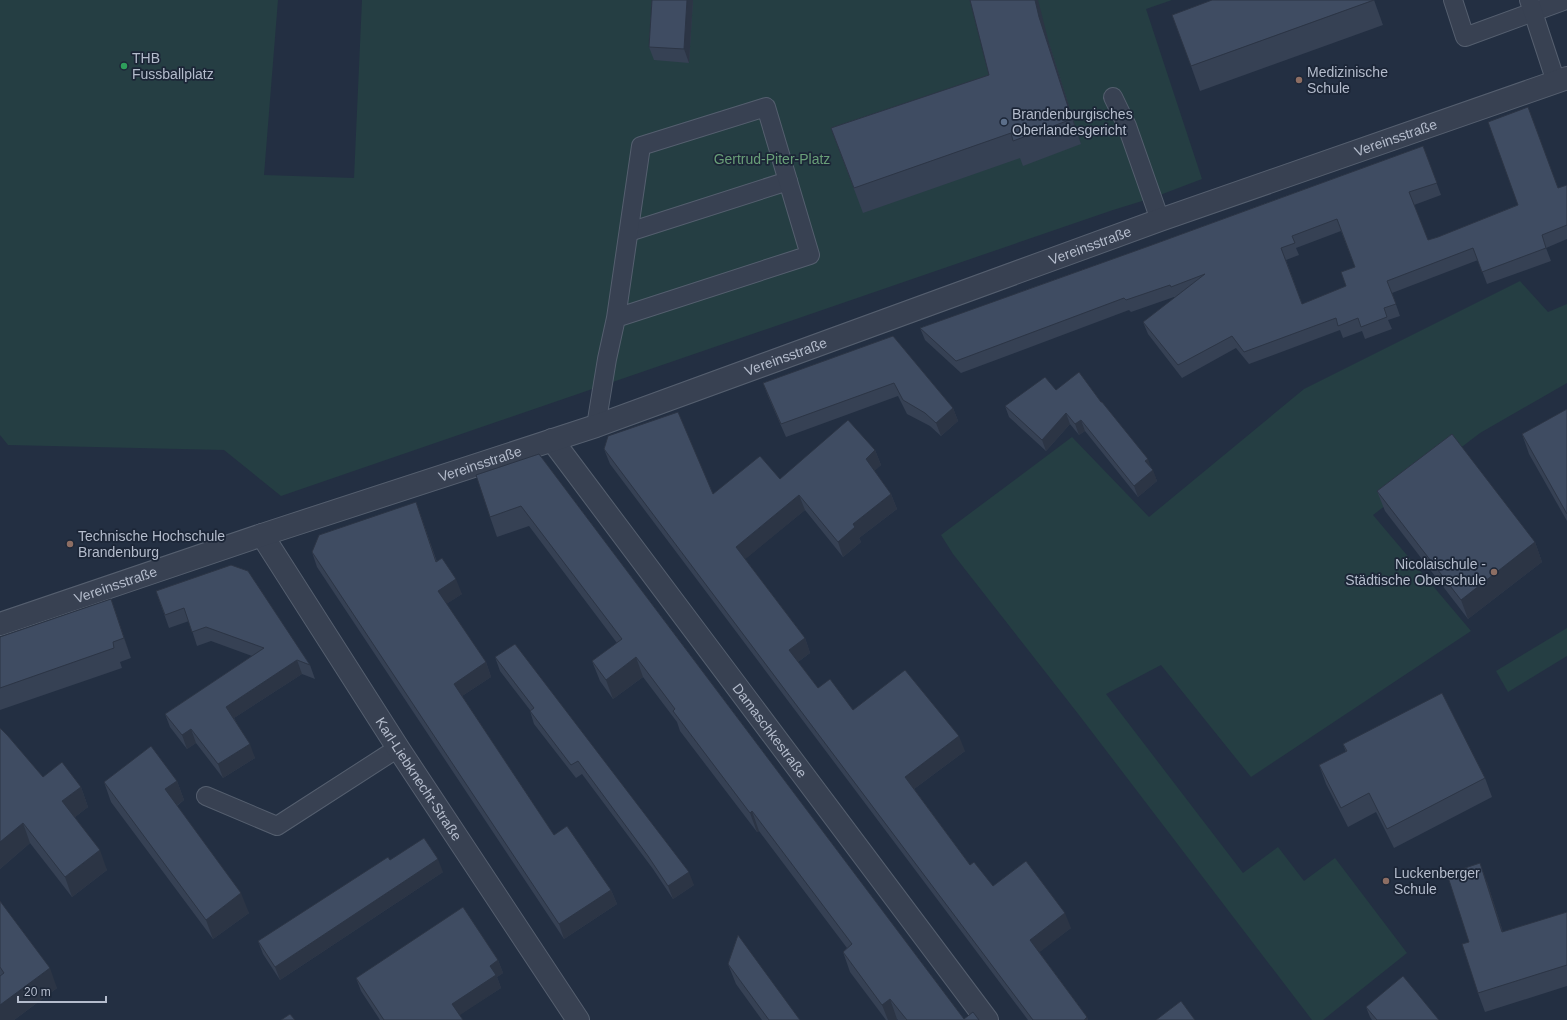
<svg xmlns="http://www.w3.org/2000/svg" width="1567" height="1020" font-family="Helvetica,sans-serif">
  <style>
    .green { fill: #253e43 }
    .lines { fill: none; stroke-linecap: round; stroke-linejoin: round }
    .lane-casing { stroke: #555f6f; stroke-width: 20 }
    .street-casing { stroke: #555f6f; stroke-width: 24 }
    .lane { stroke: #384152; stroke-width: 18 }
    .street { stroke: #384152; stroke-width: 22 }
    .wall { fill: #364154; fill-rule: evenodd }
    .shaded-wall { fill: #2c3545 }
    .building { fill: #3f4c62; stroke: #2c3545; fill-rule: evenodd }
    .leisure-dot { fill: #2e9e5b; stroke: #1c2637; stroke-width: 1.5 }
    .education-dot { fill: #8d6e63; stroke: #1c2637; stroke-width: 1.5 }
    .service-dot { fill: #5c6f8a; stroke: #1c2637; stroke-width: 1.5 }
    .labels { text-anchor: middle; stroke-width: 3.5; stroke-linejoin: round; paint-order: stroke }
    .poi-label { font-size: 14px; fill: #b4bccc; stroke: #1c2637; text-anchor: start }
    .street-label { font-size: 14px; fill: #b4bccc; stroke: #1c2637 }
    .park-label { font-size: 14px; fill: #699f78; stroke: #1c2637 }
  </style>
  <rect width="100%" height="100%" fill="#232f42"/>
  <g class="green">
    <polygon points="0,0 278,0 264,175 354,178 362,0 1172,0 1146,9 1202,179 1152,198 1113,210 281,496 224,450 8,445 0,435"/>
    <polygon points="1520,281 1548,312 1567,304 1567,383 1480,433 1373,515 1471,631 1251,777 1161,665 1106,694 1243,873 1278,847 1304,881 1335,858 1407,953 1323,1020 1312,1020 1079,715 953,554 941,535 1072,437 1149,517 1304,389"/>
    <polygon points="1567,628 1567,656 1508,692 1496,671"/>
  </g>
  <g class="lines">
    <defs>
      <g id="lane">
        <polyline points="1453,0 1465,37 1566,0"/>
        <polyline points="1529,0 1556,82"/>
        <polyline points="1113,97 1127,126 1160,220"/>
        <polyline points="629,232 788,181"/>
        <polyline points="596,426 607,359 616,318 641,146 766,107 810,255 616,318"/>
        <polyline points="206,796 277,826 398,748"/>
      </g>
      <g id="street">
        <path id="s1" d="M552,440L987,1020"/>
        <path id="s2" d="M262,535L398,748L578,1020"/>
        <path id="s3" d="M0,624L262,535L596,426L1160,220L1567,78"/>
      </g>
    </defs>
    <use href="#lane" class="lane-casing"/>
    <use href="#street" class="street-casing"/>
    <use href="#lane" class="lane"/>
    <use href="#street" class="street"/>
  </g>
  <g class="wall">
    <polygon points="652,0 693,0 689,63 654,60 649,47"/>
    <polygon points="1374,0 1383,25 1200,91 1191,66"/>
    <polygon points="1049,43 1081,144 1023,166 1020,158 863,213 831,128 989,75"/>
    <path d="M1423,146L1441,195L1414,205L1428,240L1438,237L1567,185V239L1546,248L1551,261L1487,284L1478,260L1392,293L1400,316L1388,320L1392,329L1365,339L1362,331L1343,338L1340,330L1249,364L1236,348L1182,378L1148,334L1143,322L1175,298L1174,297L1131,312L1129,310L961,373L925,340L920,328L1149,246ZM1341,231L1355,267L1346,286L1302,304L1286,260L1299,255L1296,248Z"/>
    <polygon points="893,336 953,408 958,421 941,436 930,426 907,414 898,396 786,437 768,396 763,383"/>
    <polygon points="1056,390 1151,467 1157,481 1138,497 1085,431 1079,435 1070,424 1046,451 1009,417 1005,406"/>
    <polygon points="1567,409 1567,521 1529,454 1522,434"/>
    <polygon points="604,449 713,494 780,479 875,450 881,465 874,471 891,494 897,509 859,538 861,542 843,557 805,510 745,559 805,638 810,653 798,662 818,688 853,710 965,751 914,789 970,865 993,886 1071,928 1039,952 1087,1017 1088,1020 1028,1020 610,464"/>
    <polygon points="539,454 964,1019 979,1020 898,1020 897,1019 896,1020 886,1020 850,972 843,952 847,948 759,831 757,832 680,731 677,722 643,677 613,699 600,681 592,661 617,643 529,526 497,537 490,517"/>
    <polygon points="1377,491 1535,542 1542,562 1468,619 1385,511"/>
    <polygon points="416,502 437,562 462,594 446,604 486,662 491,677 462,696 554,835 611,890 617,904 564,939 317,567 312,552"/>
    <polygon points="156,591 310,665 315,679 302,674 234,718 255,758 223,778 196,743 187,749 170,727 165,714 252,656 211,641 197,646 189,621 169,628"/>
    <polygon points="111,599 131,658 120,662 122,668 0,710 0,637"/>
    <polygon points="495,657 694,885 673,899 653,869 582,774 576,778 534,724 530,711 530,710 500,671"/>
    <polygon points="0,728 43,777 81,787 88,807 75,817 107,870 72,897 30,843 0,869"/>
    <polygon points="1343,744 1485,778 1492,797 1394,848 1376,812 1348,827 1326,784 1319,765 1346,752"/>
    <polygon points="177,781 184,800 177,806 249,913 213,939 111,802 104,782"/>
    <polygon points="390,860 443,872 280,980 263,954 258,941"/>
    <polygon points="1487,882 1503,932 1567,912 1567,986 1485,1012 1478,993 1469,942"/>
    <polygon points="0,901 57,988 14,1020 0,1020"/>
    <polygon points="498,960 503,973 497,977 501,988 459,1015 463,1020 380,1020 361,991 356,978"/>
    <polygon points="728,964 800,1020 762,1020 736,984"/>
    <polygon points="1366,1007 1439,1020 1372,1020 1370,1017"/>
  </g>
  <g class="shaded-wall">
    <polygon points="687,0 693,0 689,63 684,49"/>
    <polygon points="1035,0 1038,0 1049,43 1081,144 1072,119 1039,17"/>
    <polygon points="953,408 958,421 941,436 936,423"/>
    <polygon points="1066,413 1070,424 1046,451 1042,440"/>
    <polygon points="1081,420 1085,431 1079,435 1075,424"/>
    <polygon points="875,450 881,465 871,474 866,459"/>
    <polygon points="1148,459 1152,470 1145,461"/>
    <polygon points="1153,470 1157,481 1138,497 1134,486"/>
    <polygon points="891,494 897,509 859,538 861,542 843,557 838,542 853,524"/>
    <polygon points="799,495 805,510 742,562 736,547"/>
    <polygon points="1535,542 1542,562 1468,619 1461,600"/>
    <polygon points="456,579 462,594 443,606 438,591"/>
    <polygon points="111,599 118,619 131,658 124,638"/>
    <polygon points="805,638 810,653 794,665 789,650"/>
    <polygon points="636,657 643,677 613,699 606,680"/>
    <polygon points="297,660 302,674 231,720 226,707"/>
    <polygon points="486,662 491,677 459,698 454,684"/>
    <polygon points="191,729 196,743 187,749 182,735"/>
    <polygon points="959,736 965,751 910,792 905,777"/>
    <polygon points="250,744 255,758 223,778 218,764"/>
    <polygon points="177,781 184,800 172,809 165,789"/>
    <polygon points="81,787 88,807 70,821 62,801"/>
    <polygon points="752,811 759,831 757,832 750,813"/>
    <polygon points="23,823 30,843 0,869 0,842"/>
    <polygon points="100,850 107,870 72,897 65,877"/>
    <polygon points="438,859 443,872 280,980 275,967"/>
    <polygon points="1480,863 1487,882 1509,952 1502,932"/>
    <polygon points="689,872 694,885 673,899 668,886"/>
    <polygon points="611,890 617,904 564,939 559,924"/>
    <polygon points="241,893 249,913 213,939 206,920"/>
    <polygon points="1065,913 1071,928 1036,955 1030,940"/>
    <polygon points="498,960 503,973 497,977 501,988 457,1017 452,1004 490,966"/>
    <polygon points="50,968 57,988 14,1020 0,1020 0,1005"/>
    <polygon points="890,999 897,1019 896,1020 888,1020 882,1005"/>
    <polygon points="1087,1017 1088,1020 1084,1020"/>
  </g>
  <g class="building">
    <polygon points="652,0 687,0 684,49 649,47"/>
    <polygon points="970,0 1035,0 1039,17 1072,119 1013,141 1011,133 854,188 831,128 989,75"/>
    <polygon points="1212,0 1374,0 1191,66 1172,15"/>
    <path d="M1528,107L1558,188L1567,185V225L1542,235L1546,248L1482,272L1473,248L1387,281L1396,304L1384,308L1387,317L1361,327L1358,318L1338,326L1336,318L1244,352L1232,336L1178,365L1143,322L1205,274L1171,287L1170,285L1126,300L1124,298L956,361L920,328L1149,246L1423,146L1437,183L1409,192L1428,240L1438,237L1518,205L1488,122ZM1337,219L1355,267L1341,272L1346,286L1302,304L1281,248L1295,243L1292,236Z"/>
    <polygon points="893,336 953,408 936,423 925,413 903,400 894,383 781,424 763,383"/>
    <polygon points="1079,372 1101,402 1102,402 1148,459 1145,461 1153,470 1134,486 1081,420 1075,424 1066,413 1042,440 1005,406 1045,377 1056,390"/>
    <polygon points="1567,409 1567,514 1522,434"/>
    <polygon points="678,412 713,494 760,456 780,479 848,420 875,450 866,459 891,494 853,524 855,527 838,542 799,495 736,547 805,638 789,650 818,688 830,679 853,710 905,670 959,736 905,777 970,865 974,862 993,886 1026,861 1065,913 1030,940 1087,1017 1084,1020 1033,1020 604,449 608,436"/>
    <polygon points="1452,434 1535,542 1461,600 1377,491"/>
    <polygon points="539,454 964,1019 973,1012 979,1020 907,1020 890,999 882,1005 843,952 852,944 752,811 750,813 673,711 675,709 636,657 606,680 592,661 622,639 521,506 490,517 476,475"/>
    <polygon points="416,502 436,562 442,558 456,579 438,591 486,662 454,684 554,835 567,826 611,890 559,924 312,552 319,535"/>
    <polygon points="231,565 248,571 310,665 297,660 226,707 250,744 218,764 191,729 182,735 165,714 264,648 206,627 192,632 184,608 165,615 156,591"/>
    <polygon points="111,599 124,638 113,642 114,648 0,688 0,637"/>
    <polygon points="515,644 689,872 668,886 648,856 578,761 571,765 530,711 534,708 495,657"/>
    <polygon points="1442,693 1485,778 1387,829 1369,793 1341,808 1319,765 1347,751 1343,744"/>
    <polygon points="0,728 8,736 43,777 62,762 81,787 62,801 100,850 65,877 23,823 0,842"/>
    <polygon points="151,746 177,781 165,789 241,893 206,920 104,782"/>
    <polygon points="424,838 438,859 275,967 258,941 388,857 390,860"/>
    <polygon points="1480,863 1502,932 1567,912 1567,965 1478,993 1462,944 1469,942 1447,874"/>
    <polygon points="0,901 50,968 0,1005 0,976 4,973 0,967"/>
    <polygon points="463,907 498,960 490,966 496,975 452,1004 463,1020 384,1020 356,978"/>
    <polygon points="738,935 800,1020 769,1020 728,964"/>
    <polygon points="1403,976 1439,1020 1377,1020 1366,1007"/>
    <polygon points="1181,1001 1195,1020 1156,1020"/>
    <polygon points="290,1014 295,1020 281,1020"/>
  </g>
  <circle class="leisure-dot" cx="124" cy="66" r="4"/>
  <g class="education-dot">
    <circle cx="1299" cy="80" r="4"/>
    <circle cx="70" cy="544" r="4"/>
    <circle cx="1494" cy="572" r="4"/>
    <circle cx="1386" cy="881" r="4"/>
  </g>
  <circle class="service-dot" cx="1004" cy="122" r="4"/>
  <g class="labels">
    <g class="poi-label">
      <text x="132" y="63">THB<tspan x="132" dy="16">Fussballplatz</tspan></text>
      <text x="1307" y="77">Medizinische<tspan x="1307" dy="16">Schule</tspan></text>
      <text x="1012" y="119">Brandenburgisches<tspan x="1012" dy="16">Oberlandesgericht</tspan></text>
      <text x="78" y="541">Technische Hochschule<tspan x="78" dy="16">Brandenburg</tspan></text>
      <text x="1486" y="569" text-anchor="end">Nicolaischule -<tspan x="1486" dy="16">Städtische Oberschule</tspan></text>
      <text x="1394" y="878">Luckenberger<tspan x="1394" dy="16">Schule</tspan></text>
    </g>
    <g class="street-label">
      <text dy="5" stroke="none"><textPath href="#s3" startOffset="1478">Vereinsstraße</textPath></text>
      <text dy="5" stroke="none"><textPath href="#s3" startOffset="1154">Vereinsstraße</textPath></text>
      <text dy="5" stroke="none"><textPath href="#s3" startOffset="830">Vereinsstraße</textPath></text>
      <text dy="5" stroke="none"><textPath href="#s3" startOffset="506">Vereinsstraße</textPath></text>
      <text dy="5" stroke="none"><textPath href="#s3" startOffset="122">Vereinsstraße</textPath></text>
      <text dy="5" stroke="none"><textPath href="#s1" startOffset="363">Damaschkestraße</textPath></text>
      <text dy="5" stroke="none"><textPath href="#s2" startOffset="290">Karl-Liebknecht-Straße</textPath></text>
    </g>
    <g class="park-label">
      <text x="772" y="164">Gertrud-Piter-Platz</text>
    </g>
  </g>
  <path d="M18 996v6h88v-6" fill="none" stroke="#b4bccc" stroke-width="2"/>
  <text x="24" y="996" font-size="12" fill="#b4bccc" stroke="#1c2637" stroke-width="3" paint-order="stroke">20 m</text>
</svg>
